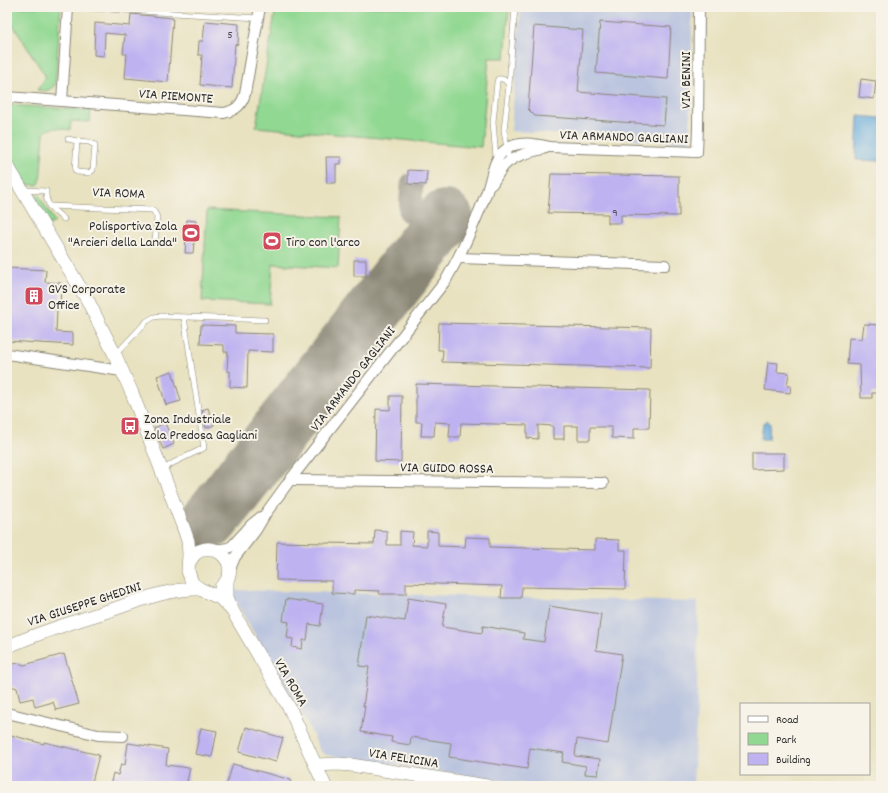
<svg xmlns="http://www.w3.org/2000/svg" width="888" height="793" font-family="Dekko,sans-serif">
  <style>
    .industrial { fill: #bac4de }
    .green { fill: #91d892; stroke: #5e825e }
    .water { fill: #66aadb; stroke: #486a83 }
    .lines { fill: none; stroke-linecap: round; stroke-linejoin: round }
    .taxiway { stroke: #8a8676; stroke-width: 23 }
    .runway { stroke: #8a8676; stroke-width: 58 }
    .building { fill: #beb2f1 }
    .service-casing { stroke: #8a8676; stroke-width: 6 }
    .minor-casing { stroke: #8a8676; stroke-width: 12 }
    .tertiary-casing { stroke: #8a8676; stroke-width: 14 }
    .service { stroke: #fff; stroke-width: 5 }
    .minor { stroke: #fff; stroke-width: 10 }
    .tertiary { stroke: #fff; stroke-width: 13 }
    .labels { text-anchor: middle; stroke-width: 4; stroke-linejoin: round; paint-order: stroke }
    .number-label { font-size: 12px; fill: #504d5c }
    .street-label { font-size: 14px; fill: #2b2b2b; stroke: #f7f3e8 }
    .poi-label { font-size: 14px; fill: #2b2b2b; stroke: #f7f3e8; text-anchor: start }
  </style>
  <rect width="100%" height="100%" fill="#f7f3e8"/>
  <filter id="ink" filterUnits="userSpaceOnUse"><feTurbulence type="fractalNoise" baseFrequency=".025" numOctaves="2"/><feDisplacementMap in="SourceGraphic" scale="8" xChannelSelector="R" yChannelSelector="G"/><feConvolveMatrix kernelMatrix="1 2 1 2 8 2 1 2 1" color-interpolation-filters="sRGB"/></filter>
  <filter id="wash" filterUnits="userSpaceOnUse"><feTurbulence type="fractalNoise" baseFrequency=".012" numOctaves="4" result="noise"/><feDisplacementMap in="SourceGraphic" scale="16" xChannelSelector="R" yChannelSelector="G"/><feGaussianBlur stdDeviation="0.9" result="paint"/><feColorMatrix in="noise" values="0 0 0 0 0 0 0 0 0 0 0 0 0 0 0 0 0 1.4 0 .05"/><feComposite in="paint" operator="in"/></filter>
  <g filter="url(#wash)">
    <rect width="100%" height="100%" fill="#e8e2c0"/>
    <g class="industrial">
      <polygon points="521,7 692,7 691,92 689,143 511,131"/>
      <polygon points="232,590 698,602 697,704 693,786 537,786 326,755 320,751 310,729 232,595"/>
    </g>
    <g class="green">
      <path d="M7,7H61L55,85C49,92 45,91 37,90L46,77L7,16Z"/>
      <polygon points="276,7 509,7 505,58 489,58 481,147 256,127"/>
      <path d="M7,105L91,110L90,122L71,121L70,130C62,129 48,125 44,134L40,182L38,185H25L7,156Z"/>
      <polygon points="35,195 39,196 55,222 49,225 33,196"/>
      <polygon points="207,210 341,217 338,268 273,264 270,304 202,301"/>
    </g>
    <g class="water">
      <polygon points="858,116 881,118 881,161 856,160"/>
      <polygon points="767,420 770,423 769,439 761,439 763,423 765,423"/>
    </g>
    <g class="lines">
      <polyline class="taxiway" points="412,184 410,212 437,229"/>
      <polyline class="runway" points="210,520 445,219"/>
    </g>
    <g id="blocks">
      <g class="building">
        <polygon points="131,14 173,18 168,82 125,78 127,54 123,54 125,35 105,33 104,56 94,55 95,23 130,26"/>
        <polygon points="205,21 239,24 238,45 235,44 232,88 200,85 202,55 198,55 199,41 203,41"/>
        <polygon points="600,22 671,27 668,79 596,73"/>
        <polygon points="534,26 583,30 578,92 666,99 664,125 535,116 528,109"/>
        <polygon points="861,79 876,81 874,99 859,97"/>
        <polygon points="326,157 341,157 341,164 336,164 336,183 327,183"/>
        <polygon points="408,170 427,171 426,185 408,184"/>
        <polygon points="551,174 679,176 679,216 621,215 621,223 608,223 608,214 548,213"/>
        <polygon points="187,220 196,221 193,253 185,253"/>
        <rect x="354" y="260" width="12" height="16"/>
        <polygon points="7,268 46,270 45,282 61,283 60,310 57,309 56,332 73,333 73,345 7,341"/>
        <polygon points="439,323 651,328 650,368 442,362 443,350 438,350"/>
        <polygon points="864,324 881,325 881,393 872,393 872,398 861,398 860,365 847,364 849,338 862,339"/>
        <polygon points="201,325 235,326 235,333 273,334 273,352 248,351 247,388 230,387 230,371 227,371 228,352 224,352 224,345 200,344"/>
        <polygon points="768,362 778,363 777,372 789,373 787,386 791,386 790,393 765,390"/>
        <polygon points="172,371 181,401 166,405 157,376"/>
        <polygon points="416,384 650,390 649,428 634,428 634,439 612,438 612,427 590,427 590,440 578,440 578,426 564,426 564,439 553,439 553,426 538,425 538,439 527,438 527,425 461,423 460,437 449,437 450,423 435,422 434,436 421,436 422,422 416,422"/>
        <polygon points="390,396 402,396 401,462 375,461 376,409 390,410"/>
        <polygon points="208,408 214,425 206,428 202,410"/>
        <polygon points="165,423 174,444 163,449 154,428"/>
        <polygon points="752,453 784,453 784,469 752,470"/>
        <polygon points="375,530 387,531 387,545 400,545 400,531 413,532 412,545 427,546 427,531 438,532 438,546 465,547 466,537 490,538 490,547 595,550 595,539 619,540 619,550 626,550 625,589 522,587 521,598 501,598 502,586 406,583 406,594 379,594 380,591 354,590 354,594 332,593 332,581 276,580 277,542 374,544"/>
        <polygon points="408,598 446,604 442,627 482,633 483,626 524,633 523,639 544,642 549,606 601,614 596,650 622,654 608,744 577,739 575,756 600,759 598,775 585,774 586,766 562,762 564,753 530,748 527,769 449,757 451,743 411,737 410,745 391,742 392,737 361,732 365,706 363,706 369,667 359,666 366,615 405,621"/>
        <polygon points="286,599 323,604 320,626 309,624 307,640 303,640 302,649 292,647 293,639 287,638 289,622 283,621"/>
        <polygon points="64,654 79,704 56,710 53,702 35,707 33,698 20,701 17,688 11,686 7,682 8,667 13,664 19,663 24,665"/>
        <polygon points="246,727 283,738 276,762 239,752"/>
        <polygon points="201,728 217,731 212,757 195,754"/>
        <polygon points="7,734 44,744 44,742 99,755 91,786 7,786"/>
        <polygon points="128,743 168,749 166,765 190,768 186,786 110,786 113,773 118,775 121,764 125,765"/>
        <polygon points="233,764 291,780 289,786 226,786"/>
      </g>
    </g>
  </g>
  <g filter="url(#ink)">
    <use href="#blocks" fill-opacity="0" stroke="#8a8676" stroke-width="1"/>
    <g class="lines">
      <defs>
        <g id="service">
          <polyline points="73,7 258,18"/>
          <polyline points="68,139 77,141 75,170 77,172 89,173 93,170 95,145 89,142 77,141"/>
          <path d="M496,158L493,122L497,82L498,79C504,78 506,81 509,85"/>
          <polyline points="509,161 504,130 509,85 515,7"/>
          <path d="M23,190L46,191C45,205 54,211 64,219"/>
          <polyline points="49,206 153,210 157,217 155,243"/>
          <polyline points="116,354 147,321 154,317 161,316 265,320"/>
          <polyline points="162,470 173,463 204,448 184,317"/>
        </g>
        <g id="minor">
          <path d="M7,97L224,113C236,110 241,106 245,94L260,7"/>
          <polyline points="62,101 68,7"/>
          <path d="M492,184C496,178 499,172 503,167C513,155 531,152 546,148"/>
          <polyline points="459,258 665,265"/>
          <polyline points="7,354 122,371"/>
          <polyline points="290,480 603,483"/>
          <polyline points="215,550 228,548 232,546 251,525 261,517"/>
          <path d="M230,569L235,557L256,530L266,513L290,480L446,280C462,252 475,223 486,194C492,179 492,160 505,150C518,140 536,144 550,147L697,152L698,128L699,7"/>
          <polyline points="7,713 98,735 123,736"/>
        </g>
        <g id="tertiary">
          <polyline points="7,165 88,301 115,355 132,393 184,529 188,541 189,554 188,571 192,583 200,589 220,598 232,610"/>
          <path d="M189,563C205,529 248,564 221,587"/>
          <polyline points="227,581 227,597 232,610 290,709 325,786"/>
          <path d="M7,647C39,632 74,622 108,611C138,601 169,588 200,589"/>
          <polyline points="316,765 338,764 351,765 487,786"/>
        </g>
      </defs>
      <use href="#service" class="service-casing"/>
      <use href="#minor" class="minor-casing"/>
      <use href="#tertiary" class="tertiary-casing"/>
      <use href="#service" class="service"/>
      <use href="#minor" class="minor"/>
      <use href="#tertiary" class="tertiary"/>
    </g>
  </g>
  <defs>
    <symbol id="stadium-square" viewBox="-11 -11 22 22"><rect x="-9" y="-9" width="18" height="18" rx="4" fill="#d1495b" stroke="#f7f3e8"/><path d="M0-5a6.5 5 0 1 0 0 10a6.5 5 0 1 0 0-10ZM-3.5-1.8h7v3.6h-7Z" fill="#fff"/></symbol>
    <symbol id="building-square" viewBox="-11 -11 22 22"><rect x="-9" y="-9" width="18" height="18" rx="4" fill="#d1495b" stroke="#f7f3e8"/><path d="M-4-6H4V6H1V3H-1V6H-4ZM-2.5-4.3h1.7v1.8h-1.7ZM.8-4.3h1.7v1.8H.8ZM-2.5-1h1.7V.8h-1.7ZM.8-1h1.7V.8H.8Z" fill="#fff"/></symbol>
    <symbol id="bus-square" viewBox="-11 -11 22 22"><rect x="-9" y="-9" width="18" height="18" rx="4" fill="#d1495b" stroke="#f7f3e8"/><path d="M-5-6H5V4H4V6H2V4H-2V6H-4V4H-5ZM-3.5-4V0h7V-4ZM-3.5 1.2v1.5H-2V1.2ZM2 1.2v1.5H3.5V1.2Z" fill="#fff"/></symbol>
  </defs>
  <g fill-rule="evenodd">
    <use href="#stadium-square" x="180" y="222" width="22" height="22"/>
    <use href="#stadium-square" x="261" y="230" width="22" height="22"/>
    <use href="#building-square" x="23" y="285" width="22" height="22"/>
    <use href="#bus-square" x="119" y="415" width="22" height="22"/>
  </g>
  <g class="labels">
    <g class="number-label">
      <text x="230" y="38">5</text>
      <text x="615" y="216">9</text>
    </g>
    <g class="street-label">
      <text transform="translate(685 80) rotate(-90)" y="5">VIA BENINI</text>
      <text transform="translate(176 95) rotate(4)" y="5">VIA PIEMONTE</text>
      <text transform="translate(624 136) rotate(2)" y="5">VIA ARMANDO GAGLIANI</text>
      <text transform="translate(119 192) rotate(2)" y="5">VIA ROMA</text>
      <text transform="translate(352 378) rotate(-52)" y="5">VIA ARMANDO GAGLIANI</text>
      <text transform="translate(447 467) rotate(1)" y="5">VIA GUIDO ROSSA</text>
      <text transform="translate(84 603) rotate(-18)" y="5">VIA GIUSEPPE GHEDINI</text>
      <text transform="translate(292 682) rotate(60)" y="5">VIA ROMA</text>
      <text transform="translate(404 757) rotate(9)" y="5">VIA FELICINA</text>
    </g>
    <g class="poi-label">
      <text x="177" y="230" text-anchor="end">Polisportiva Zola<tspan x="177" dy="16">"Arcieri della Landa"</tspan></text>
      <text x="286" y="246">Tiro con l'arco</text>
      <text x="48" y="293">GVS Corporate<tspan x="48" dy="16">Office</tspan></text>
      <text x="144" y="423">Zona Industriale<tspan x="144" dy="16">Zola Predosa Gagliani</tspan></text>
    </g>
  </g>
  <rect width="888" height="793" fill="none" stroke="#f7f3e8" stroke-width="24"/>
  <rect x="740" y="703" width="130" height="72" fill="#f7f3e8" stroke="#a5a39c"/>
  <rect x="748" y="716" width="20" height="6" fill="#ffffff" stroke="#a5a39c"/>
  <text x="776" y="723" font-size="12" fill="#2b2b2b">Road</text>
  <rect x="748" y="733" width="20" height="12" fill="#91d892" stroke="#a5a39c"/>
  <text x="776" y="743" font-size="12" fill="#2b2b2b">Park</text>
  <rect x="748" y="753" width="20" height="12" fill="#beb2f1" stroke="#a5a39c"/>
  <text x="776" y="763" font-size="12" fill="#2b2b2b">Building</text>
</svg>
